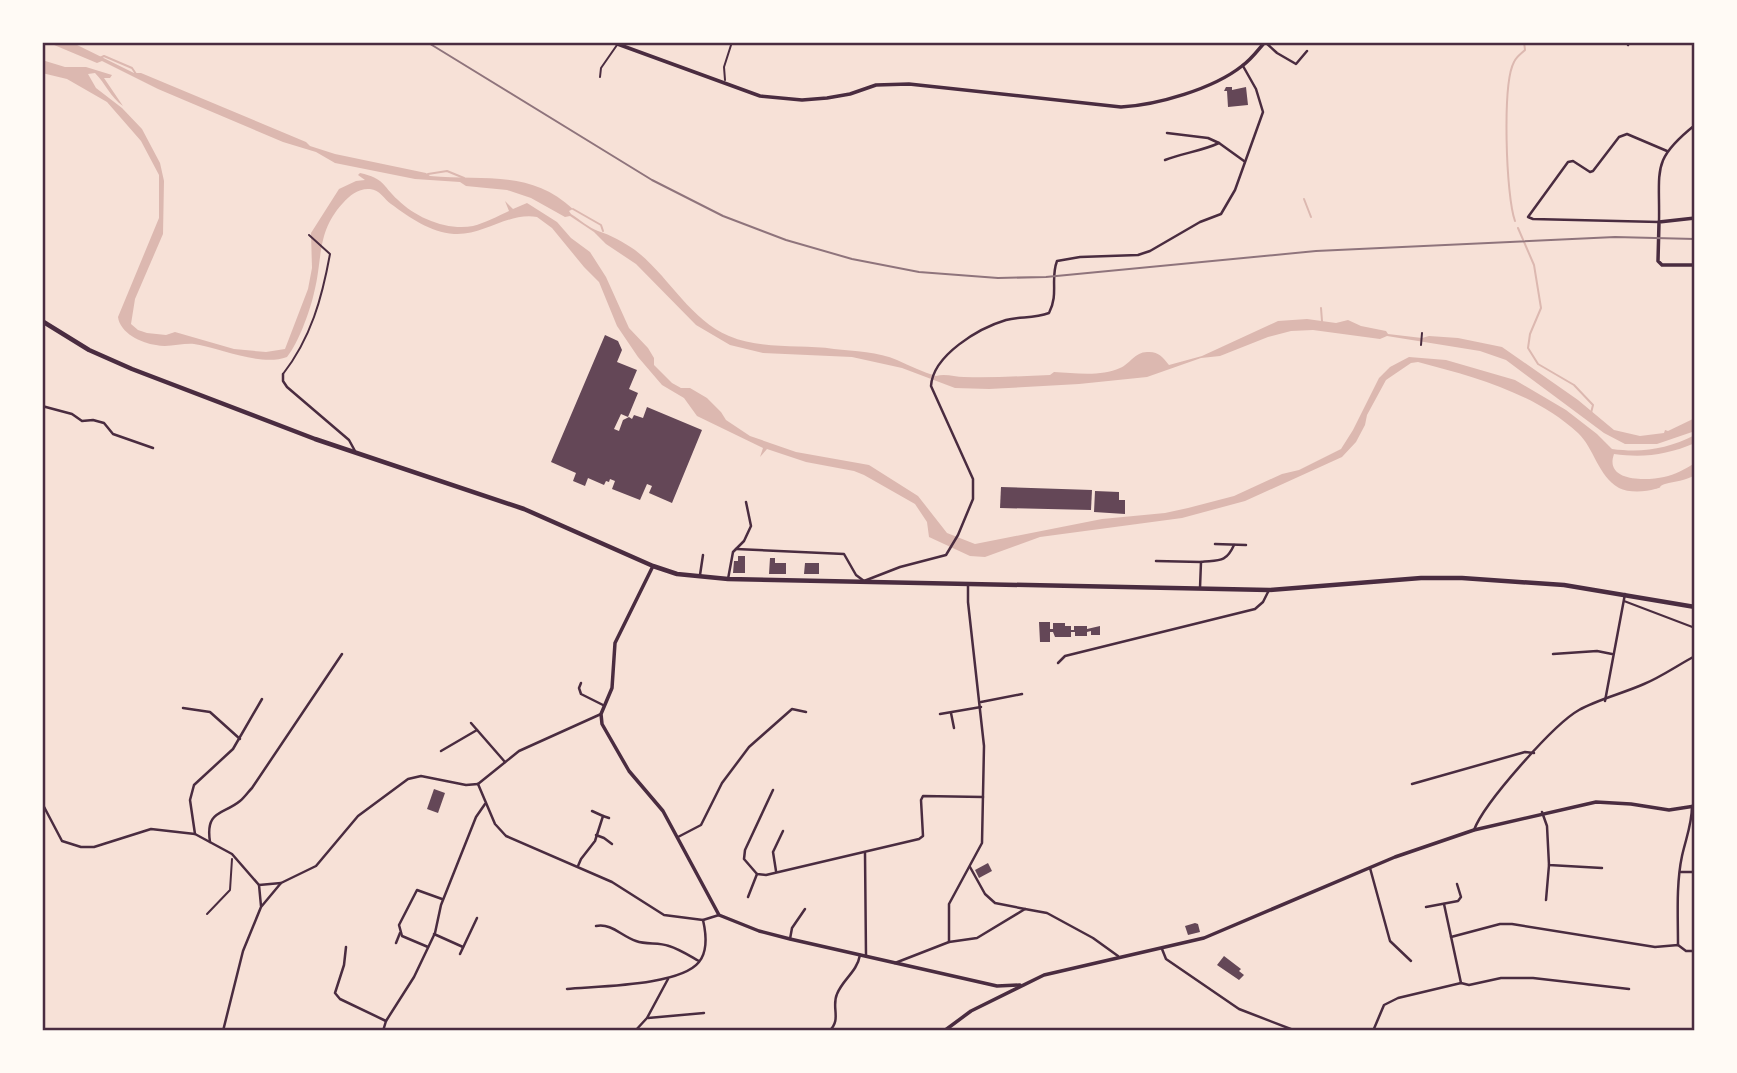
<svg xmlns="http://www.w3.org/2000/svg" width="1737" height="1073" font-family="Figtree,sans-serif">
  <style>
    .water { fill: #dcb8b0 }
    .lines { fill: none; stroke-linecap: round; stroke-linejoin: round }
    .stream { stroke: #dcb8b0; stroke-width: 2 }
    .building { fill: #644757 }
    .path { stroke: #4a2c40; stroke-width: 2 }
    .service { stroke: #4a2c40; stroke-width: 2 }
    .minor { stroke: #4a2c40; stroke-width: 2.5 }
    .tertiary { stroke: #4a2c40; stroke-width: 3.5 }
    .primary { stroke: #4a2c40; stroke-width: 4.5 }
    .rail { stroke: #8f747c; stroke-width: 2 }
    .neatline { fill: none; stroke: #4a2c40; stroke-width: 2.5 }
  </style>
  <rect width="100%" height="100%" fill="#f7e1d7"/>
  <g class="water">
    <path d="M47,42H71L134,73H141L306,142L310,146L335,154L426,173L430,176C482,181 530,169 573,209L569,211L571,214C579,219 589,228 598,231C611,235 623,242 635,250C669,276 689,319 729,336C762,350 800,344 834,349C854,351 879,352 897,360C910,366 923,372 936,376C945,373 955,377 964,377C993,378 1021,376 1050,375L1054,372C1074,373 1101,377 1120,368C1130,364 1135,352 1147,352C1158,351 1163,357 1169,365L1202,356L1278,321L1307,319L1336,323L1348,320L1361,326L1386,331L1388,334L1422,338L1429,336L1458,338L1502,347L1578,400L1614,430L1640,436L1664,433L1665,430L1668,431L1695,418V431L1657,444H1625L1604,433L1506,360L1480,351L1387,336L1380,339L1313,330L1291,331L1268,337L1220,356L1201,358L1147,377L1079,384L989,389L955,388L902,368L852,357L763,353L730,345L696,325L636,264L606,244L594,232L570,216L565,217L531,198L507,190L466,186L460,182L415,179L335,163L316,152L283,142L158,89L102,61L97,63Z"/>
    <path d="M42,60L65,67H86L112,75L110,78H104L123,106C110,97 106,84 95,73L88,74L96,88L122,108L142,129L160,163L164,181L163,234L135,299L131,324L138,330L147,333L166,335L175,332L234,349L266,352L285,349L308,289L312,268L311,233L339,189L356,181L365,180L358,175L360,173C385,179 381,184 398,200C416,218 448,231 473,226C485,223 498,216 509,211L505,201L513,209L527,203L557,222L571,238L590,252L606,277L629,328L648,348L654,358V365L672,383L681,388H690L707,398L721,412L726,420L750,436L796,452L869,465L918,496L947,533L975,544L1102,519L1165,513L1188,508L1234,496L1282,474L1299,470L1341,449L1353,430L1379,378L1390,367L1409,357L1446,360L1515,380L1566,410L1597,434L1612,449C1643,453 1667,449 1695,435V443C1667,455 1643,458 1614,454C1604,482 1646,481 1664,477C1675,475 1685,469 1695,463V475C1685,481 1675,481 1665,484C1656,487 1665,487 1655,489C1646,492 1628,493 1619,488C1598,476 1594,448 1578,433C1534,393 1475,377 1418,362L1411,363L1386,380L1367,415L1365,425L1356,442L1342,457L1245,501L1182,518L1040,537L985,557L970,556L929,537L927,522L915,504L864,475L854,471L806,462L767,449L760,457L763,448L697,416L684,398L662,385L638,357L617,326L599,282L584,267L552,228L537,217C508,212 483,236 454,234C430,232 410,218 391,204C384,199 380,190 370,189C359,188 350,195 343,203C316,232 323,259 314,293C310,311 298,344 287,357C261,367 221,348 194,344C182,343 168,348 156,345C141,343 120,333 118,317L159,218V175L141,141L107,102L67,79L42,73Z"/>
  </g>
  <g class="lines">
    <g class="stream">
      <polyline points="100,58 104,56 132,68 136,74"/>
      <polyline points="428,174 447,171 464,178"/>
      <polyline points="1304,199 1311,217"/>
      <polyline points="573,209 601,225 603,231"/>
      <path d="M1515,221C1506,197 1502,84 1514,62C1516,57 1522,53 1525,50L1524,42"/>
      <polyline points="1518,228 1534,265 1541,308 1530,334 1528,348 1538,364 1574,385 1593,405 1591,413"/>
      <polyline points="1321,308 1322,321"/>
    </g>
  </g>
  <g class="building">
    <polygon points="1226,87 1232,87 1232,90 1246,87 1248,105 1228,107 1227,91 1224,91"/>
    <polygon points="605,335 618,341 622,350 617,362 637,370 629,389 638,393 628,417 621,414 614,429 619,431 623,420 629,417 632,419 634,415 643,418 647,407 702,430 672,503 649,493 652,486 647,484 640,500 612,489 615,481 610,479 609,482 606,481 604,485 588,478 585,486 573,481 576,473 551,462"/>
    <polygon points="1001,487 1092,490 1091,510 1000,508"/>
    <polygon points="1095,491 1119,492 1119,500 1125,500 1125,514 1094,512"/>
    <polygon points="738,556 745,556 745,573 733,573 734,561 738,561"/>
    <polygon points="770,558 775,558 775,563 786,563 786,574 769,574"/>
    <polygon points="805,563 819,563 819,574 804,574"/>
    <polygon points="1039,622 1050,622 1050,629 1053,629 1053,623 1065,623 1065,626 1071,626 1071,630 1074,630 1074,626 1087,626 1087,629 1100,626 1100,635 1091,635 1091,631 1087,632 1087,636 1075,636 1075,632 1071,632 1071,637 1055,637 1053,632 1050,632 1050,642 1040,642"/>
    <polygon points="434,789 445,793 438,813 427,809"/>
    <polygon points="988,863 992,871 979,878 975,870"/>
    <polygon points="1195,923 1198,924 1200,932 1188,935 1185,926"/>
    <polygon points="1224,956 1241,969 1239,971 1244,975 1239,980 1217,965"/>
  </g>
  <g class="lines">
    <g class="path">
      <polyline points="725,80 724,67 732,42"/>
      <polyline points="1421,345 1422,333"/>
      <polyline points="207,914 230,890 232,859"/>
    </g>
    <g class="service">
      <polyline points="600,77 601,68 617,45"/>
      <path d="M283,374C311,338 322,298 330,254L309,235"/>
      <polyline points="1624,601 1695,628"/>
    </g>
    <g class="minor">
      <polyline points="1265,42 1277,53 1296,64 1307,51"/>
      <polyline points="1628,45 1629,42"/>
      <polyline points="1167,133 1208,138 1219,143"/>
      <path d="M1667,151L1627,134L1619,137L1593,171L1590,172L1573,161L1568,162L1528,217L1533,219L1659,222C1660,169 1651,160 1695,125"/>
      <path d="M1165,160C1183,153 1202,151 1219,143L1244,161"/>
      <polyline points="283,374 283,381 287,387 349,440 355,451"/>
      <polyline points="42,406 72,414 82,421 93,420 104,423 113,434 153,448"/>
      <polyline points="1215,544 1246,545"/>
      <path d="M736,549L844,554L856,575L864,581L900,567L946,555L958,535L973,499V479L931,386C933,355 979,328 1006,320C1020,316 1033,319 1049,313C1059,294 1050,279 1057,261L1080,257L1138,255L1150,251L1200,222L1221,214L1235,190L1263,112L1256,89L1243,66"/>
      <polyline points="1156,561 1201,562 1200,588"/>
      <path d="M1201,562C1219,560 1226,563 1234,545"/>
      <polyline points="700,575 703,555"/>
      <polyline points="728,579 733,552 744,541 751,526 746,502"/>
      <polyline points="1553,654 1597,651 1612,654"/>
      <polyline points="1058,663 1065,656 1255,609 1263,602 1268,592"/>
      <polyline points="581,683 579,688 581,694 603,705"/>
      <polyline points="1605,701 1625,594"/>
      <polyline points="981,702 1022,694"/>
      <polyline points="183,708 210,712 240,739"/>
      <polyline points="951,713 954,728"/>
      <polyline points="940,714 981,707"/>
      <polyline points="471,723 505,762"/>
      <polyline points="441,751 477,730"/>
      <polyline points="478,784 495,824 506,836 612,882 664,915 703,920 719,915"/>
      <polyline points="478,784 519,751 601,714"/>
      <polyline points="1412,784 1525,752 1534,753"/>
      <polyline points="773,790 745,850 744,859 757,874 766,875 919,839 923,836 921,800 923,796 983,797"/>
      <polyline points="42,803 62,841 81,847 94,847 151,829 195,834 232,854 259,885"/>
      <polyline points="1542,812 1547,826 1549,865 1602,868"/>
      <polyline points="603,816 609,818"/>
      <path d="M1474,830C1484,803 1554,724 1579,710C1596,700 1624,693 1644,684C1661,677 1678,665 1695,656"/>
      <polyline points="195,834 190,800 194,785 233,749 262,699"/>
      <polyline points="596,835 604,838 612,844"/>
      <polyline points="678,837 701,825 722,783 749,747 792,709 806,712"/>
      <path d="M210,842C205,810 223,815 240,801C245,797 248,792 252,788L342,654"/>
      <polyline points="865,853 866,956"/>
      <polyline points="578,866 581,859 595,841 603,816 592,811"/>
      <polyline points="970,867 985,894 995,903 1025,909"/>
      <polyline points="1370,868 1390,941 1411,961"/>
      <polyline points="776,871 773,852 783,831"/>
      <polyline points="1681,872 1695,872"/>
      <polyline points="748,897 757,874"/>
      <polyline points="1546,900 1549,865"/>
      <polyline points="1444,904 1461,983"/>
      <polyline points="261,906 259,885 281,883"/>
      <polyline points="1426,907 1458,901 1461,897 1457,884"/>
      <path d="M596,926C612,923 621,936 636,941C647,945 658,942 669,946C679,949 690,956 699,961"/>
      <polyline points="434,934 463,947"/>
      <polyline points="1451,937 1500,924 1512,924 1655,947 1678,945 1686,951 1695,951"/>
      <polyline points="790,939 792,928 805,909"/>
      <polyline points="949,942 949,904 982,843 984,746 968,602 968,584"/>
      <polyline points="396,943 400,933"/>
      <path d="M1678,945C1678,916 1676,884 1682,856C1686,838 1692,824 1692,806"/>
      <polyline points="346,947 344,965 335,993 340,999 386,1021"/>
      <polyline points="428,947 402,936 399,925 417,890 442,899"/>
      <polyline points="1162,949 1166,959 1239,1009 1296,1031"/>
      <polyline points="460,954 477,918"/>
      <polyline points="895,963 949,942 977,938 1025,909 1047,913 1093,938 1118,956"/>
      <path d="M567,989C597,986 680,986 699,962C708,951 706,933 703,920"/>
      <polyline points="648,1018 704,1013"/>
      <polyline points="223,1031 243,951 261,907 281,883 316,866 358,816 408,779 421,776 466,785 478,784"/>
      <polyline points="383,1031 386,1021 414,977 435,933 441,905 476,817 485,804"/>
      <polyline points="635,1031 647,1018 668,979"/>
      <path d="M829,1031C842,1020 831,1007 837,994C843,979 857,972 860,955"/>
      <polyline points="1373,1031 1384,1005 1398,998 1461,983 1469,985 1501,978 1533,978 1629,989"/>
    </g>
    <g class="tertiary">
      <path d="M612,42L760,96L802,100L827,98L850,94L876,85L909,84L1121,107C1157,105 1213,89 1242,66C1251,60 1258,50 1265,42"/>
      <polyline points="1694,42 1695,46"/>
      <polyline points="1695,218 1659,222 1658,261 1662,265 1695,265"/>
      <polyline points="653,566 615,643 612,688 601,714 602,724 629,771 663,811 719,915 759,931 790,939 997,986 1020,985"/>
      <polyline points="944,1031 971,1011 1044,975 1204,938 1395,857 1474,830 1596,802 1631,804 1669,810 1695,806"/>
    </g>
    <polyline class="primary" points="42,321 89,350 132,369 315,439 524,509 653,566 677,574 728,579 1269,590 1421,578 1462,578 1564,585 1695,607"/>
    <polyline class="rail" points="427,42 652,180 723,216 786,240 852,259 919,272 998,278 1046,277 1316,251 1615,237 1695,239"/>
  </g>
  <rect width="1737" height="1073" fill="none" stroke="#fffaf5" stroke-width="88"/>
  <rect x="44" y="44" width="1649" height="985" class="neatline"/>
</svg>
